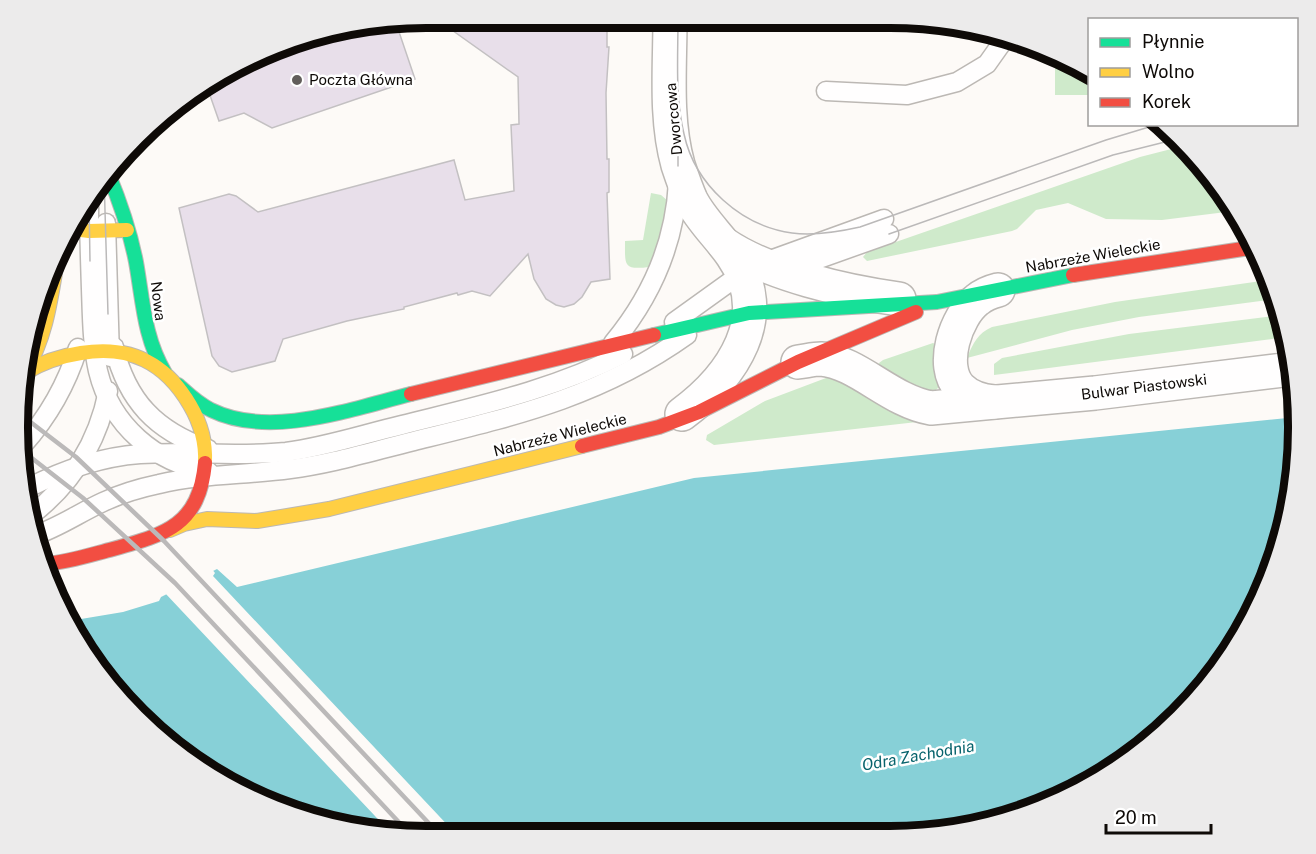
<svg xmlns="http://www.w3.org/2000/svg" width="1316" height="854" font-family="'Public Sans',sans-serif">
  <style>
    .green { fill: #cfeacb }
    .water { fill: #87d0d7 }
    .pier { fill: #fdfaf7 }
    .building { fill: #e8dfea; stroke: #c3c0c2; stroke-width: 1.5 }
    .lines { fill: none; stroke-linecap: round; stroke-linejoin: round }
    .lane-casing { stroke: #bcb8b4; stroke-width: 21 }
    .street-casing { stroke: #bcb8b4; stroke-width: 36 }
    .fast-casing { stroke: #bcb8b4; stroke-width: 16 }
    .slow-casing { stroke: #bcb8b4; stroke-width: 16 }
    .jam-casing { stroke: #bcb8b4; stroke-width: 16 }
    .lane { stroke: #fffefe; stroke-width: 18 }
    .street { stroke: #fffefe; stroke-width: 33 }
    .fast { stroke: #16e098; stroke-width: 14 }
    .slow { stroke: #ffcf43; stroke-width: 14 }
    .jam { stroke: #f24e42; stroke-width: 14 }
    .tram { stroke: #bbb9b9; stroke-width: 1.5 }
    .rail { stroke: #bbb9b9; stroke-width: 4.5 }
    .poi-dot { fill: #625e5b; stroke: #fff; stroke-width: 2 }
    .labels { text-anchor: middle; stroke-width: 5; stroke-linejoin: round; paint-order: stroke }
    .poi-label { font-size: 15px; fill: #0e0a07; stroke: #fff; text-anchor: start }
    .street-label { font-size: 15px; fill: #0e0a07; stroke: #fff }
    .water-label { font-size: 16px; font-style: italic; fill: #07636c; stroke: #fff }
    .rim { fill: none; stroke: #0e0a07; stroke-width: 8 }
  </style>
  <rect width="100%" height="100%" fill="#fdfaf7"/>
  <g class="green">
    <polygon points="1055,57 1070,60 1089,73 1089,95 1055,95"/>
    <polygon points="1183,146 1214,178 1234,211 1162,220 1106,219 1068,203 1036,210 1017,229 1012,231 867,261 863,257 867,252 1140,157"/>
    <path d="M651,193L661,195L668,201L661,233L650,267C623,270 625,266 625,241L643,240Z"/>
    <path d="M1268,280L1276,299L1139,317L1072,330L967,358C973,343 978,333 992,327L1115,302Z"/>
    <polygon points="1282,315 1287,337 994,375 994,364 1002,358 1129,334"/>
    <path d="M933,343L939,346C941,366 950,390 925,395L880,368L879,363L883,360Z"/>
    <polygon points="837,377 867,394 896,413 917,422 714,445 706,440 707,435 765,401 826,378"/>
  </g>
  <polygon class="water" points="1297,417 1294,481 1276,559 1243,632 1196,697 1138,752 1070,794 995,822 915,835 373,832 246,794 157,734 73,632 69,621 123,612 159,601 161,597 217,569 237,587 694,478"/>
  <polygon class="pier" points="211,568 215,573 213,576 455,833 391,833 165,593 163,595 161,594"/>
  <g class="building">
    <polygon points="435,18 607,19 607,47 609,47 606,93 607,159 609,159 609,192 607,193 610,279 591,282 582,297 574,304 564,307 556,305 546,299 534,279 528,254 490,296 472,291 458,295 457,293 404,307 404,309 347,321 283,339 275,361 232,372 219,366 212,356 179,208 229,194 236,196 258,212 454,160 465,200 514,191 511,125 519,124 518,77"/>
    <polygon points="396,23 415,79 272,128 244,113 219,121 206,84 296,40"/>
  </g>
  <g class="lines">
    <defs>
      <g id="lane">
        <polyline points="826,91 907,95 957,82 987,64 1004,40"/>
        <path d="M89,202C89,231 90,260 91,289C92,316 92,344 98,371C111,425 155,463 209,472"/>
        <polyline points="106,223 110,357"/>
        <polyline points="785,271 889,234"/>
        <polyline points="674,322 738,276 762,263 884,219"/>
        <path d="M613,343C651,297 675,243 678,182"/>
        <path d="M114,347C127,401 156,431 208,449"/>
        <path d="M23,445C48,417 67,383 78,348"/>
        <path d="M28,488C63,470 100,457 140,454C189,451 238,457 286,452C325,447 364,434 402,425C477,406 553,390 623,354"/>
        <path d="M30,516C72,484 98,442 108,391"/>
        <path d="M33,536C58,528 79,513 103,502C120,494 140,488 159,484C201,474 246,475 290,469C332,464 373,451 414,441C515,416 600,397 687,335"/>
      </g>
      <g id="street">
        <path d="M670,20C670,67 665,119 678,165C682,177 686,189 691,200C701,220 719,236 732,255C775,316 732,377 682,414"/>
        <path d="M724,244C768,274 846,292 899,299"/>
        <path d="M798,362C806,361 814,359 821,359C858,362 890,401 931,408L1095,393L1292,369"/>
        <path d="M994,402C982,401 969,397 960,388C939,366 956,316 977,300C983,295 990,292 998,290"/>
      </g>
      <g id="fast">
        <path d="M108,173C120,202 130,231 136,262C143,301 144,338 165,373"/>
        <polyline points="654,335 749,313 937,302 1073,275"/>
        <path d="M178,385C188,394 198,404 211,410C270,439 351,409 411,394"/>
      </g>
      <g id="slow">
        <polyline points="73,229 89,231 127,230"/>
        <path d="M25,372C47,336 51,296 58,255"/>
        <path d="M25,373C42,362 61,356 81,353C130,345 165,362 190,405C200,422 206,443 205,463"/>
        <polyline points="170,530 184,524 207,519 257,521 329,509 582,446"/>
      </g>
      <g id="jam">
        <polyline points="1073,275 1256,247"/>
        <polyline points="411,394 654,335"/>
        <polyline points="582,446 659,427 699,412 798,362 916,312"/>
        <path d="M45,564C69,562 90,555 113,549C167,534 199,525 205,463"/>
      </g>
    </defs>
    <use href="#lane" class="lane-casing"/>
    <use href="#street" class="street-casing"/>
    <use href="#fast" class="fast-casing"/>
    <use href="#slow" class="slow-casing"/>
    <use href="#jam" class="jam-casing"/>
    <use href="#lane" class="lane"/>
    <use href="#street" class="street"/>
    <use href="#fast" class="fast"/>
    <use href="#slow" class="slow"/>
    <use href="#jam" class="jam"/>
    <g class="tram">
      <path d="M678,20C678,58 675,97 684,134C695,185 741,226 792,233C815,236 838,232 860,227L1106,140L1159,124"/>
      <polyline points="678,166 678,133"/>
      <polyline points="104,176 108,314"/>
      <polyline points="89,202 90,261"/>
      <polyline points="889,234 1113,155 1177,139"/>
    </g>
    <g class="rail">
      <polyline points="20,414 76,457 164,541 438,833"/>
      <polyline points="24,452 83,498 175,583 409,833"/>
    </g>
  </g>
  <circle class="poi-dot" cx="297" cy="80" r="6"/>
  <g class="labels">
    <g class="poi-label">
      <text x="309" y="85">Poczta Główna</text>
    </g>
    <g class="street-label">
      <text transform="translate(674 119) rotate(-95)" y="5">Dworcowa</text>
      <text transform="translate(1093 256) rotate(-10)" y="5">Nabrzeże Wieleckie</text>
      <text transform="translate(158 301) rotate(83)" y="5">Nowa</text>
      <text transform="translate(1144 387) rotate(-7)" y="5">Bulwar Piastowski</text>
      <text transform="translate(560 435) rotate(-14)" y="5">Nabrzeże Wieleckie</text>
    </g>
    <g class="water-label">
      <text transform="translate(918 755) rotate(-10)" y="6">Odra Zachodnia</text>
    </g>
  </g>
  <path d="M0 0H1316V854H0ZM426 28H890A398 398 0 0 1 1288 426V428A398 398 0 0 1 890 826H426A398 398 0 0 1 28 428V426A398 398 0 0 1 426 28Z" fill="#ecebeb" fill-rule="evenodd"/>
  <path class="rim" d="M426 28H890A398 398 0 0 1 1288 426V428A398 398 0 0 1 890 826H426A398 398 0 0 1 28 428V426A398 398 0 0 1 426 28Z"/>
  <rect x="1088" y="18" width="210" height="108" fill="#ffffff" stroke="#9f9d9c" stroke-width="1.5"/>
  <rect x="1100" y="38" width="30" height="9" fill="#16e098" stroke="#9f9d9c" stroke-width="1.5"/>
  <text x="1142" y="48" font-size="18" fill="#0e0a07">Płynnie</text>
  <rect x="1100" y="68" width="30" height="9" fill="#ffcf43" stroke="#9f9d9c" stroke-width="1.5"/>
  <text x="1142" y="78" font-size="18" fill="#0e0a07">Wolno</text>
  <rect x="1100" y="98" width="30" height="9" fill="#f24e42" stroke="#9f9d9c" stroke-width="1.5"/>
  <text x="1142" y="108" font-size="18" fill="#0e0a07">Korek</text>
  <path d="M1106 824v9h105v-9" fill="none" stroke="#0e0a07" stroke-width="3"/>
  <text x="1115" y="824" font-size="18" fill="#0e0a07" stroke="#ffffff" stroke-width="4.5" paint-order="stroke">20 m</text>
</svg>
